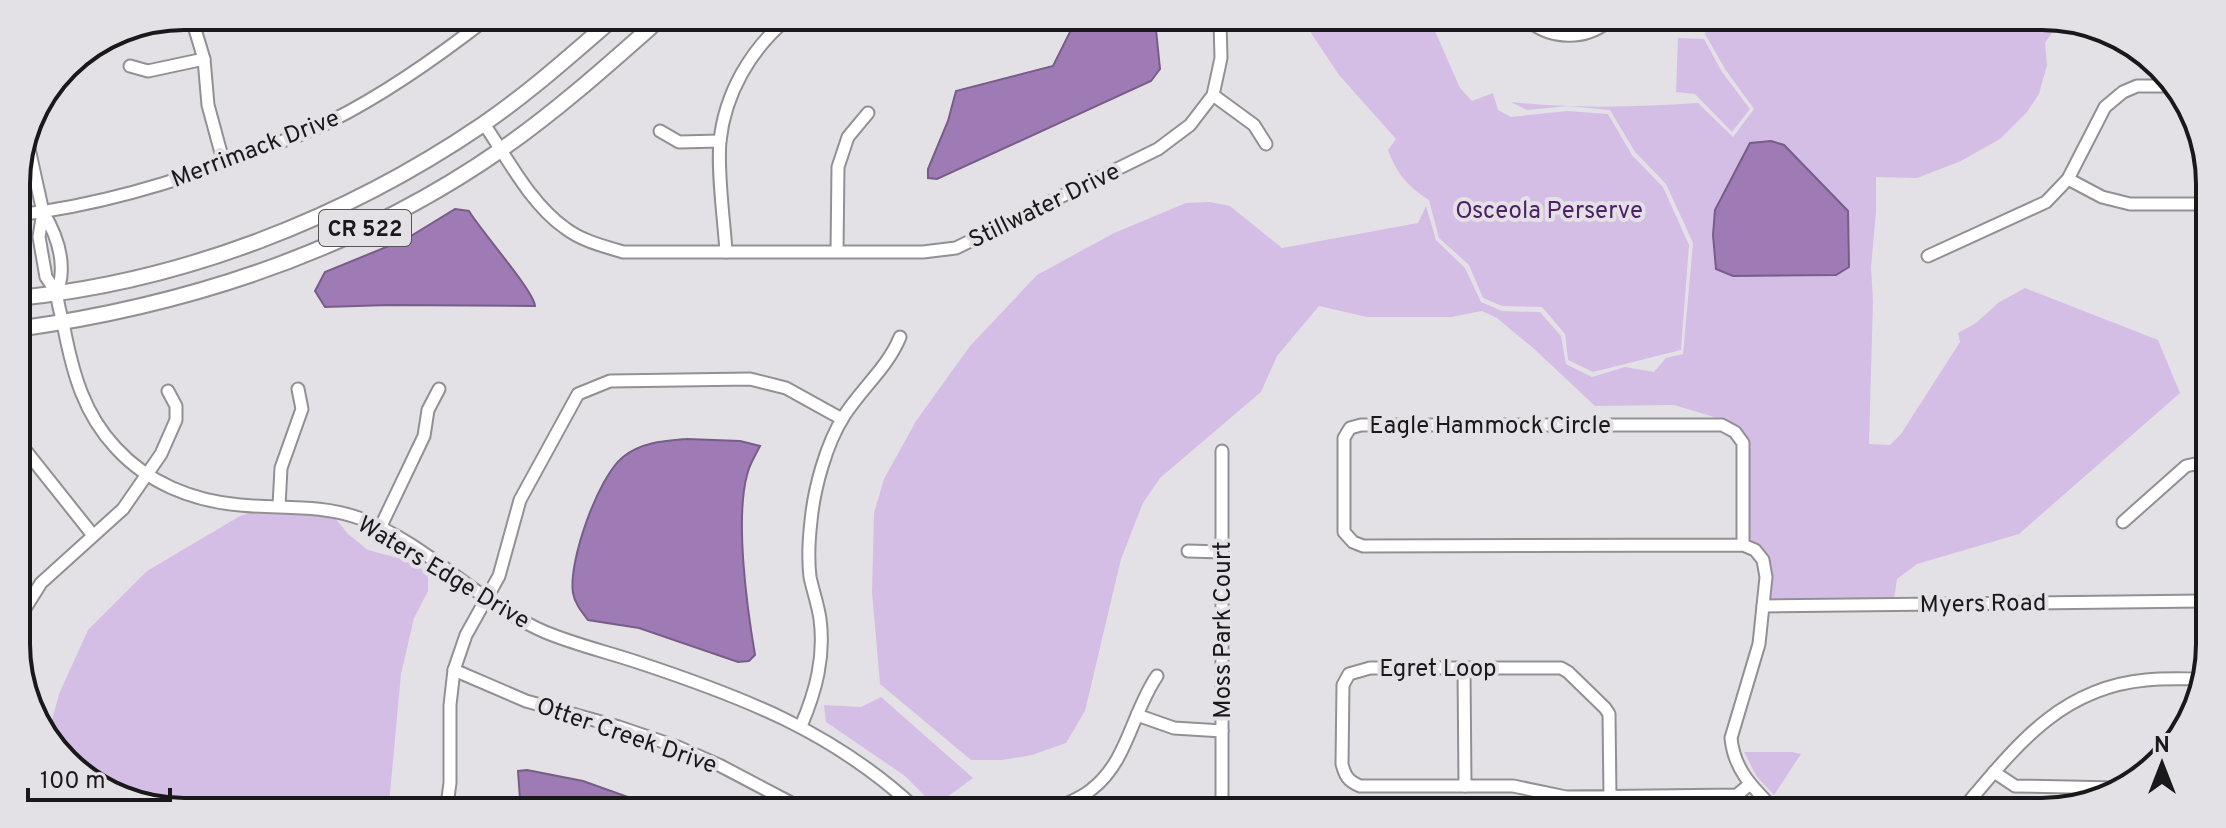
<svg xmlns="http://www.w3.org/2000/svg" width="2226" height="828" font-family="Overpass,sans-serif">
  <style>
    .green { fill: #d5bee5 }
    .water { fill: #9f7bb6; stroke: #775d87; stroke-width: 2 }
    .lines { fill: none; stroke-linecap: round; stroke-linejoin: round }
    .minor-casing { stroke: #939095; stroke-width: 15 }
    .major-casing { stroke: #939095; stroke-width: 18 }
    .minor { stroke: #fff; stroke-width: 11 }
    .major { stroke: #fff; stroke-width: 14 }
    .labels { text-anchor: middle; stroke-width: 8; stroke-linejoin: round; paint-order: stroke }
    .shield { fill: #e4e1e6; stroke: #565457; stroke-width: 2 }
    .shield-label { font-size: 22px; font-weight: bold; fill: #19181a }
    .street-label { font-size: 24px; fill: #19181a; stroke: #e4e1e6 }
    .park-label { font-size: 24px; fill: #4f2068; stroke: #e4e1e6 }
    .rim { fill: none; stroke: #19181a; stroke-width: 4 }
  </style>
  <rect width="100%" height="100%" fill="#e4e1e6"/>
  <g class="green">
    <path d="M1303,21L1431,22L1460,88L1472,101L1493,93L1498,110L1511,117L1567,111L1608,114L1632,155L1663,187L1689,245L1681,350L1593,372L1568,360L1565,334L1542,307L1502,306L1483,298L1469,265L1439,238L1429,200C1407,186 1397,174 1388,150L1396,139L1339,75Z"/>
    <path d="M1707,23L2057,25L2045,43L2047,65L2039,94L2027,112L2000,139L1961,161L1917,178L1876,177V212L1871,267L1873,301L1869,444L1890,445L1901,434L1960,342L1958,333L1976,323L1998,303L2025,288L2158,340L2180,393L2019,534L1917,564L1897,579L1894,599L1768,600L1771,578L1748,541L1746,439L1737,427L1724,420L1674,405L1595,406L1533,348L1497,318L1482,311L1451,317H1367L1319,306L1277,356L1261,392L1160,478L1143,503L1121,559L1085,711L1066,743L1032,755L1002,760H971L880,684L872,592L874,513L884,479L916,421L970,346L1037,275L1114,233L1186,203L1210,202L1230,206L1282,248L1418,223L1426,206L1436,240L1465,268L1481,302L1502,311L1540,312L1561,336L1566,364L1592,377L1625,367L1654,372L1666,358L1683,354L1693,243L1666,184L1635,152L1610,110L1568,106L1527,110L1511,102C1573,109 1636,107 1698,103L1733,137L1754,109L1725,69L1705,34Z"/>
    <polygon points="1678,38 1704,39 1722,72 1750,109 1732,132 1695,94 1676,92"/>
    <polygon points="255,511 314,513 336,519 348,534 368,550 417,563 428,577 428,591 414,618 401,674 389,804 160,803 144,795 110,790 57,755 48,735 59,694 88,630 147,571 240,516"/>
    <polygon points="881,697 973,778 935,806 905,776 826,722 824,705 861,707"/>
    <polygon points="1744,752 1792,752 1801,754 1774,795 1757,777"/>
  </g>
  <g class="water">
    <polygon points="1076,20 1155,20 1160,69 1151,81 937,179 928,178 928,169 948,121 956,91 1053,66"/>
    <polygon points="1771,141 1784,145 1848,211 1849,267 1836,275 1733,276 1716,269 1713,235 1715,210 1750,143"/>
    <path d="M455,209L469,211C480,230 534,291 535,306L389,305L325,307L315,291L325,272L406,239Z"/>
    <path d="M687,439L740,441L760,446C755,456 749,465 747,475C735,520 747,608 755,655L749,661L738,662L639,628L588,620C582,612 575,604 573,593C568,562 598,477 623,457C642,442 664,441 687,439Z"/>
    <polygon points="527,770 583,781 653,806 518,805 520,799 518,771"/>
  </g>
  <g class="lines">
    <defs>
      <g id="minor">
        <polyline points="191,16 204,59 208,105 224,164"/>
        <path d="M1530,22C1552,39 1584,40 1606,23"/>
        <polyline points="130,66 148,71 204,59"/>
        <polyline points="1213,95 1254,125 1266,144"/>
        <path d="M484,124C508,159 530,203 565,228C582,241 603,246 623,252H923L956,248L1158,149L1190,125L1213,95L1221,58L1220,21"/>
        <polyline points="660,131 679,142 720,141"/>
        <polyline points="26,135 43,212 39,237 46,277 57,293"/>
        <polyline points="2068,179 2102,197 2130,204 2208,204"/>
        <path d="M43,212C54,230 63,253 61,275C61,281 58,287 57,293C57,304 62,317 64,328C73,374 84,414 116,448C148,483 193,501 240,505C280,509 320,504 359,518C428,544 478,603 545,632C576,645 611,653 643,664C745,698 833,732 914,807"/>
        <path d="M17,215C102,205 184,180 263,148C286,140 310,132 331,121C387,93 439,56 489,17"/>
        <polyline points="837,251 838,167 848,137 868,113"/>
        <path d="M726,252C724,219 717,172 720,141C725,93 751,49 787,19"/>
        <polyline points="1928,256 2046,202 2068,179 2105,107 2123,92 2137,86 2174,86"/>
        <polyline points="18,441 92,534"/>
        <polyline points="1222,451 1222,808"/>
        <polyline points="279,506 281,468 302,409 298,389"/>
        <polyline points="2123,522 2186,466 2204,462"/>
        <polyline points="380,528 424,436 428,410 439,389"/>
        <path d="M1743,545V443L1735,432L1722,425H1361L1350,428L1344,438V532L1353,542L1363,546L1743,545L1755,550L1763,560L1766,577L1759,644L1731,738C1734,770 1753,788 1775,810"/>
        <polyline points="1188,551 1222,552"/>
        <polyline points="1763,606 2203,601"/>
        <polyline points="19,618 41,583 123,509 161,454 176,420 176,406 168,391"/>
        <polyline points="1464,668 1465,786"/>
        <polyline points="454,670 526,701 619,727 678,747 719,765 797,806"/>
        <polyline points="1137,715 1174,728 1222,731"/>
        <path d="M801,726C816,691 825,657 820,619C818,605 813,591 810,577C808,560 809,538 811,521C814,489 826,444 844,416C861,389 888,367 900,337"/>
        <polyline points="1994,772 2015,786 2118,788"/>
        <path d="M1610,797L1609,714L1605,708L1568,672L1561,668H1370L1349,674L1343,685L1342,764C1345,776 1348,781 1360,786H1513L1566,797L1737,795L1750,784"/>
        <polyline points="447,805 450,783 450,705 454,670 466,635 499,576 520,500 578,394 610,381 750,379 786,388 842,419"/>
        <path d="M1059,807C1070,802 1083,797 1092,789C1128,761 1132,712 1157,676"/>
        <path d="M1961,811C2014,749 2058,688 2146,680C2164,678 2183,679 2202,679"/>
      </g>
      <g id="major">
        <path d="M17,298C182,282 345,218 482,125C529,93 571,55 614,18"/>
        <path d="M17,329C190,305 357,250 502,149C558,110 609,64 661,18"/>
      </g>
    </defs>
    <use href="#minor" class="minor-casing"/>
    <use href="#major" class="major-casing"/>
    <use href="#minor" class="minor"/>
    <use href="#major" class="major"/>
  </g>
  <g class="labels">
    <rect class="shield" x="319" y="210" width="92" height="36" rx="6"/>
    <g class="shield-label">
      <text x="365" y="236">CR 522</text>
    </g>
    <g class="street-label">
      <text transform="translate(255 148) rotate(-21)" y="8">Merrimack Drive</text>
      <text transform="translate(1044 205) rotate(-26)" y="8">Stillwater Drive</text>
      <text x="1490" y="433">Eagle Hammock Circle</text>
      <text transform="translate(444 572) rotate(31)" y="8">Waters Edge Drive</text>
      <text transform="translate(1983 603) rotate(-1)" y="8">Myers Road</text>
      <text transform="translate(1222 630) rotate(-90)" y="8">Moss Park Court</text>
      <text x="1438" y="676">Egret Loop</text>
      <text transform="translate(627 735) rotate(19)" y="8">Otter Creek Drive</text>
    </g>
    <g class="park-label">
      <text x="1549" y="218">Osceola Perserve</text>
    </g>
  </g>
  <path d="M0 0H2226V828H0ZM184 30H2042A154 154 0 0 1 2196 184V644A154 154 0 0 1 2042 798H184A154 154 0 0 1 30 644V184A154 154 0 0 1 184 30Z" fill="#e4e1e6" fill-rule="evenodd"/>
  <path class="rim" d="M184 30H2042A154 154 0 0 1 2196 184V644A154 154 0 0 1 2042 798H184A154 154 0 0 1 30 644V184A154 154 0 0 1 184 30Z"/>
  <g transform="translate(2162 764)" stroke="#e4e1e6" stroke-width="6" paint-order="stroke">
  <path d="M0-6L14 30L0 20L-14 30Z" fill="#19181a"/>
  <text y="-12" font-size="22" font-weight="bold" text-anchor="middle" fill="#19181a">N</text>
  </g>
  <path d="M28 788v12h142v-12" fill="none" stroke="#19181a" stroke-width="4"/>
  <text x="40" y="788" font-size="24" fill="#19181a" stroke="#e4e1e6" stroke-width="6" paint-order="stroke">100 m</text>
</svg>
